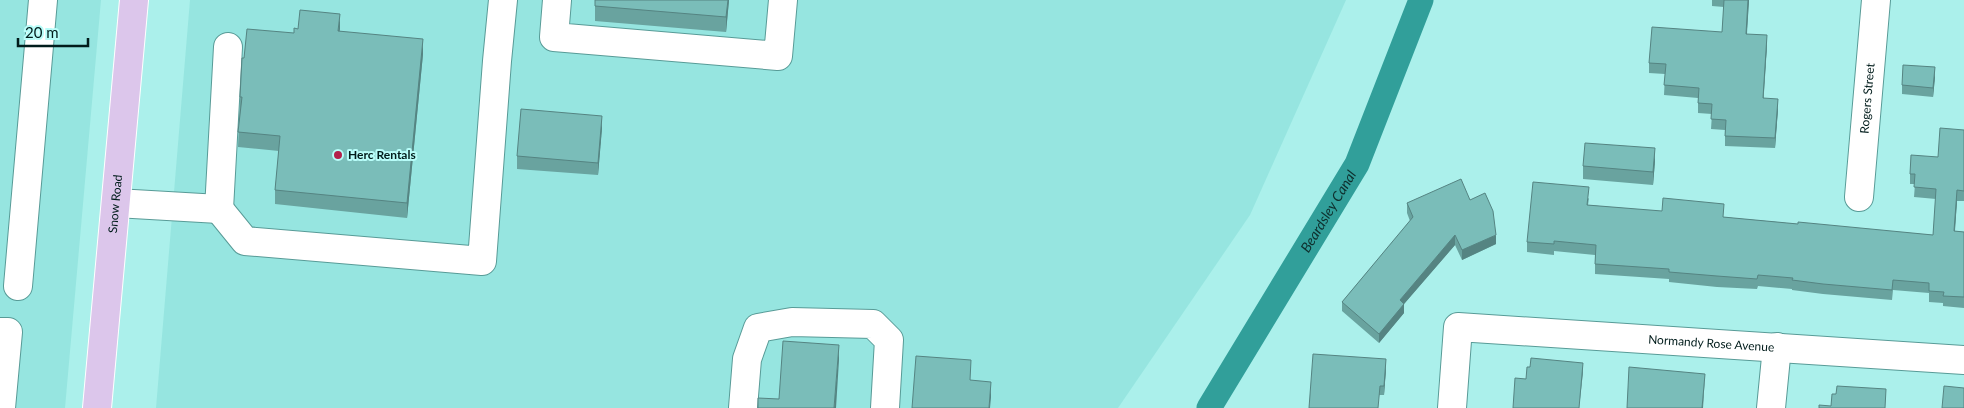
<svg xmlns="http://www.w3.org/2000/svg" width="1964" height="408" font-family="Lato,sans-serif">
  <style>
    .built { fill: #96e5e0 }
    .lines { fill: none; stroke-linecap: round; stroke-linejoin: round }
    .canal { stroke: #319f9a; stroke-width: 25 }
    .minor-casing { stroke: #589b97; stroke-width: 30 }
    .major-casing { stroke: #fff; stroke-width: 30 }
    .minor { stroke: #fff; stroke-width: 28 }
    .major { stroke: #dcc6eb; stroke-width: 28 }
    .wall { fill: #69a39f }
    .shaded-wall { fill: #558482 }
    .building { fill: #7abdb9; stroke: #558482 }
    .poi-dot { fill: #b3214b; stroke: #b8fdf9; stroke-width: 2 }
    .labels { text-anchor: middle; stroke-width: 4; stroke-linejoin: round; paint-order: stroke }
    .street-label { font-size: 12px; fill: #011c1b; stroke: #b8fdf9 }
    .poi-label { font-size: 12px; font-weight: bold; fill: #011c1b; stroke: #b8fdf9; text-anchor: start }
    .water-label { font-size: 14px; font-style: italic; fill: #0e2f2d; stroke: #b8fdf9 }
  </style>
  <rect width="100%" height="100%" fill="#abf0eb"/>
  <g class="built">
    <polygon points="0,0 101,0 65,408 0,408"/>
    <polygon points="190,0 1346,0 1250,215 1118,408 156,408"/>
  </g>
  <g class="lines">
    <path class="canal" id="s1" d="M1209,408L1357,164L1421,0"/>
    <defs>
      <g id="minor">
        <polyline points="557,0 554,37 778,56 783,0"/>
        <path id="s2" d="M1859,197L1876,0"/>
        <polyline points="116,203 219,209 228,47"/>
        <polyline points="219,209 245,241 482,261 497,61 503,0"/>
        <polyline points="18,286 43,0"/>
        <polyline points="0,332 8,332 1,408"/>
        <polyline points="743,408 747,359 758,328 792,322 873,324 889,340 885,408"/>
        <path id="s3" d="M1452,408L1458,327L1964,360"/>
        <polyline points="1771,408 1777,347"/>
      </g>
      <g id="major">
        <path id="s4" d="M97,408L134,0"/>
      </g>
    </defs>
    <use href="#minor" class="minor-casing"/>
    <use href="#major" class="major-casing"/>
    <use href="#minor" class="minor"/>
    <use href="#major" class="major"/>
  </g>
  <g class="wall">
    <polygon points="729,0 726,32 595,21 595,6"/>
    <polygon points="1712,0 1749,0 1747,34 1767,45 1763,98 1778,109 1775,148 1725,146 1725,130 1711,129 1712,114 1698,113 1698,98 1664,95 1665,74 1649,73 1649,63 1722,32 1724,7 1712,6"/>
    <polygon points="340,31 423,54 407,218 275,204 275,190 279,151 238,147 240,97 244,58"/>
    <polygon points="1935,77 1933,97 1902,94 1902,85"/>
    <polygon points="602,128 598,175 517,169 517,156"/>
    <polygon points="1964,130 1964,201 1957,201 1955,231 1964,232 1964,308 1943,306 1943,303 1929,302 1929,293 1893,290 1892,300 1823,294 1792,290 1792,289 1758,286 1757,289 1717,287 1669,282 1669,279 1595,274 1595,255 1554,251 1554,255 1527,252 1527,242 1589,198 1588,205 1798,224 1933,235 1936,199 1914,197 1915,184 1910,184 1910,174 1938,157"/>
    <polygon points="1655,161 1653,185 1583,179 1583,166"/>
    <polygon points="1470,200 1496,244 1462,260 1455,245 1404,304 1404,313 1379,343 1342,311 1342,302 1410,221 1407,213 1407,203"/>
    <polygon points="1386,369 1384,395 1380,395 1309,408"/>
  </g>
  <g class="shaded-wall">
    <polygon points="728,0 729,0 726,32 726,17"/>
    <polygon points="1748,0 1749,0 1746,44 1746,34"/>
    <polygon points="340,14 340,29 338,46 338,31"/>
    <polygon points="1767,35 1767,45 1763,108 1763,98"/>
    <polygon points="423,39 423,54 407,218 407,203"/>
    <polygon points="1935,67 1935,77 1933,97 1933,88"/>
    <polygon points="1778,99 1778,109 1775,148 1775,138"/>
    <polygon points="602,116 602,128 598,175 598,163"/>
    <polygon points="1655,148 1655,161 1653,185 1653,172"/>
    <polygon points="1957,190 1957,201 1954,241 1954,231"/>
    <polygon points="1455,235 1455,245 1404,304 1404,313 1379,343 1379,334 1400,300"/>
    <polygon points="1496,235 1496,244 1462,260 1462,250"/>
    <polygon points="839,345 839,360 836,408 834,408"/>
    <polygon points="1386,359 1386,369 1384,395 1384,386"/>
    <polygon points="1583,363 1583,372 1579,408"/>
    <polygon points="1705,374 1703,408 1702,408"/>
    <polygon points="991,382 991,397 990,408 989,408"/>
  </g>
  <g class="building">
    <polygon points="595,0 728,0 726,17 595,6"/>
    <polygon points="1724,0 1748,0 1746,34 1767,35 1763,98 1778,99 1775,138 1725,136 1726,120 1711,119 1712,104 1698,103 1699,88 1664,85 1666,64 1649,63 1652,27 1722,32"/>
    <polygon points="300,10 340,14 338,31 423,39 407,203 275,190 280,136 238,132 242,97 240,97 242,58 244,58 247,29 294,33 294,28 298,29"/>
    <polygon points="1903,65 1935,67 1933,88 1902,85"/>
    <polygon points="521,109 602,116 598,163 517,156"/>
    <polygon points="1940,128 1964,130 1964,191 1957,190 1954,231 1964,232 1964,297 1943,296 1944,292 1929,291 1929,283 1893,280 1892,290 1823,284 1792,280 1793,278 1758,275 1757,279 1717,276 1669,272 1669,269 1595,264 1596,245 1554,241 1554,244 1527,242 1533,182 1589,187 1587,205 1662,211 1663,198 1724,204 1723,217 1798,224 1798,222 1933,235 1936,189 1914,187 1915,174 1910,174 1911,155 1938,157"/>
    <polygon points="1585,143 1655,148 1653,172 1583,166"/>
    <polygon points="1461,179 1470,200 1485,193 1493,211 1496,235 1462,250 1455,235 1400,300 1404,304 1379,334 1342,302 1413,217 1407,203"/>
    <polygon points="783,341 839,345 834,408 758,408 758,398 779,399"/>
    <polygon points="1313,354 1386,359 1384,386 1380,386 1378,408 1309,408"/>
    <polygon points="916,356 971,360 970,380 991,382 989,408 912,408"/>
    <polygon points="1531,358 1583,363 1579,408 1513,408 1515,378 1526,379 1527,367 1530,367"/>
    <polygon points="1629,367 1705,374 1702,408 1627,408"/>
    <polygon points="1837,386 1886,389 1885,408 1819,408 1819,405 1831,406 1832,394 1836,394"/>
    <polygon points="1944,386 1964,388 1964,408 1942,408"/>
  </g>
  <circle class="poi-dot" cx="338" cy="155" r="5"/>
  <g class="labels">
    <g class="street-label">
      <text dy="4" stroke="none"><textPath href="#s2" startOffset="99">Rogers Street</textPath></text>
      <text dy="4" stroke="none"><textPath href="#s4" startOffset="205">Snow Road</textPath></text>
      <text dy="4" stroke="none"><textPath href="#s3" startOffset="335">Normandy Rose Avenue</textPath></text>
    </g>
    <g class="poi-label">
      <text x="348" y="159">Herc Rentals</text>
    </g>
    <g class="water-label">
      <text dy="5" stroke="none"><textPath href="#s1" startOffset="230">Beardsley Canal</textPath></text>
    </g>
  </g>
  <path d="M18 38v8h70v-8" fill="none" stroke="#011c1b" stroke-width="2.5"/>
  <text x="25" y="38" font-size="15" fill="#011c1b" stroke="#b8fdf9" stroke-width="4" paint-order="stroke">20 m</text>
</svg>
